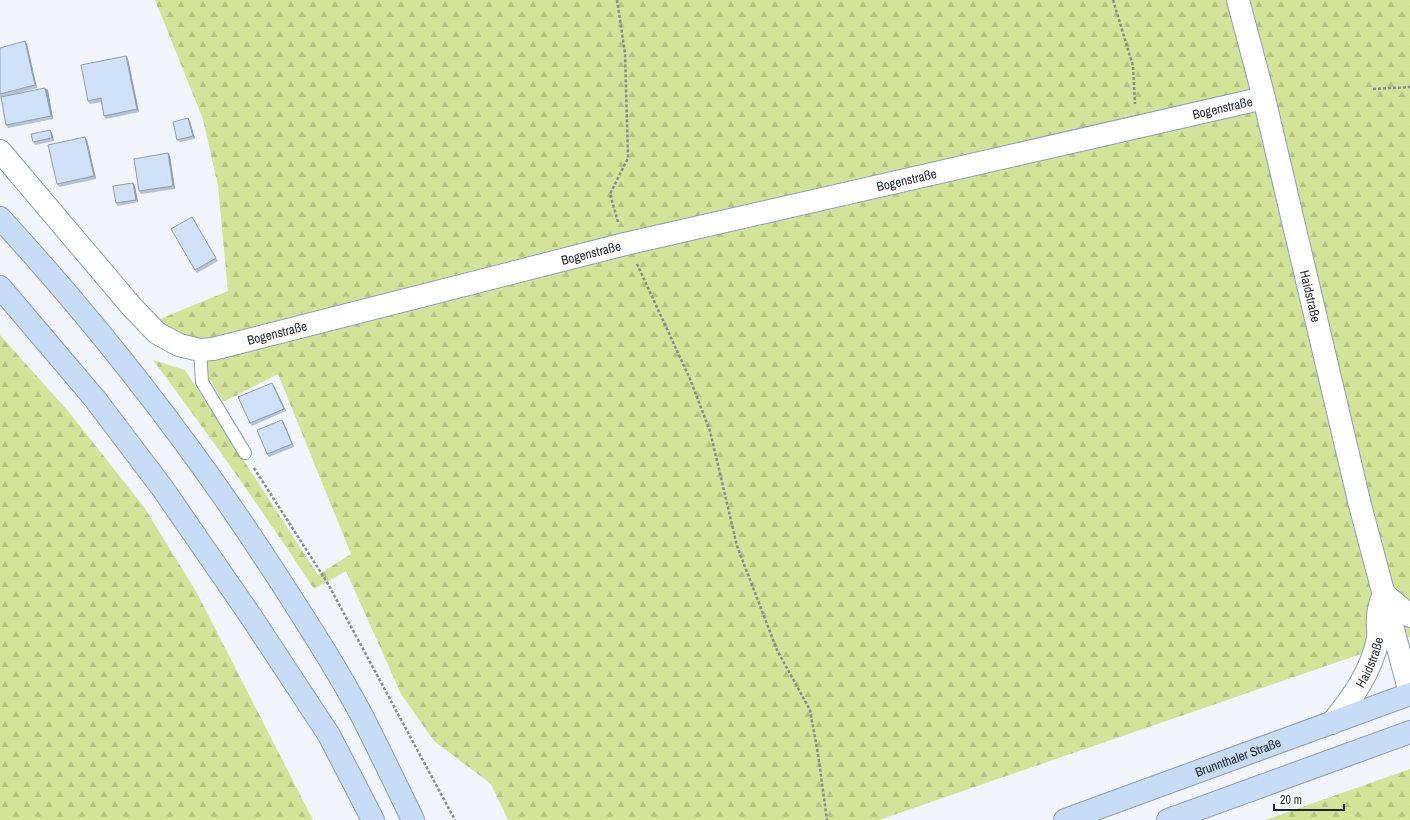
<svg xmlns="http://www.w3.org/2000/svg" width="1410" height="820" font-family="'Archivo Narrow',sans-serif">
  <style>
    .forest { fill: url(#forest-firs) }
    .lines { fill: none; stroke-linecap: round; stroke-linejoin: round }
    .service-casing { stroke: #8d9eb5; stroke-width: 14 }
    .minor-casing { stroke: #8d9eb5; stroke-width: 24 }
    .secondary-casing { stroke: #8d9eb5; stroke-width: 24 }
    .path { stroke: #878c94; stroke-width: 2.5; stroke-dasharray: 3 2; stroke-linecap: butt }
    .service { stroke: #fff; stroke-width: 12 }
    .minor { stroke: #fff; stroke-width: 22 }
    .secondary { stroke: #c7dcf7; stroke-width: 22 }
    .wall { fill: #b3c2d7 }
    .shaded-wall { fill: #929eaf }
    .building { fill: #d0e2fa; stroke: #929eaf }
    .labels { text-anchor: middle; stroke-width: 4; stroke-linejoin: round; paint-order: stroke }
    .street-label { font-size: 13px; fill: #1f262f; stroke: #fff }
  </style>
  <defs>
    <pattern id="forest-firs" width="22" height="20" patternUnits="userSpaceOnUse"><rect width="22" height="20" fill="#d3e398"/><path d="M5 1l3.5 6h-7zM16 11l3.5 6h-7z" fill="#b5c383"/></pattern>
  </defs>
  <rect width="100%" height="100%" fill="#f2f5fb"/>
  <g class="forest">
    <path d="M155,0H1410V637L879,820H508L491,784L434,741L401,694L346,571L314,589C263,511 209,435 153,360L185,370L318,575L351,554L278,374L223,402L212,383L160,319L228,291L218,186L203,119Z"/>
    <polygon points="0,335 68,411 144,507 197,593 313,820 0,820"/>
    <polygon points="1410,769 1410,820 1265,820 1393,775"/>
  </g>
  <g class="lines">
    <defs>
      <polyline id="service" points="200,350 202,382 245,453"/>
      <g id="minor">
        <path id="s1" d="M1238,0L1264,98L1360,505L1410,693"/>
        <path id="s2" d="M0,151L132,307L157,333L179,345L200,350L213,349L625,244L1264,98"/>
        <polyline points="1383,593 1410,616"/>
        <path id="s3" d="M1332,723C1353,697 1371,672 1378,639C1379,631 1377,624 1378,617C1378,612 1380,606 1381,601"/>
      </g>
      <g id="secondary">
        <path d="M0,218C102,329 195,449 277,576C306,621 336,667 361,714C379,749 396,785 413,820"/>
        <polyline points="0,287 95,399 163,489 252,618 329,735 373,820"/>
        <path id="s4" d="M1065,820L1410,694"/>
        <polyline points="1168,820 1410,732"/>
      </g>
    </defs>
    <use href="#service" class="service-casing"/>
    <use href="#minor" class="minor-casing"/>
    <use href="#secondary" class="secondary-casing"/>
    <g class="path">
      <polyline points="617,0 625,53 628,158 610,194 618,222"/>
      <polyline points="1113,0 1133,66 1135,104"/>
      <polyline points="1373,89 1410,87"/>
      <polyline points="637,264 690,379 710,431 737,546 777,650 810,710 818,754 827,820"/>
      <polyline points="254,468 327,582 455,820"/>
    </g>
    <use href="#service" class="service"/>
    <use href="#minor" class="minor"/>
    <use href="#secondary" class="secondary"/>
  </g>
  <g class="wall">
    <polygon points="27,44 37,88 11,95 48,90 53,119 8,128 6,125 1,97 0,97 0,48"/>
    <polygon points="126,56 128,59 139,112 106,119 104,116 101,102 90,104 88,101"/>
    <polygon points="188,118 190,121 195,139 180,142 177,140"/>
    <polygon points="52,133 54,141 35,145 33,142"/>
    <polygon points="87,140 96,179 59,187 57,184"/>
    <polygon points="168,153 170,156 175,189 141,194 139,191"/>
    <polygon points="135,186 138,202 118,206 116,203"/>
    <polygon points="192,217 218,261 197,273 195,270"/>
    <polygon points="274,386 286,411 252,426 250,423"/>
    <polygon points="282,420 284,423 294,447 269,457 267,454"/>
  </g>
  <g class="shaded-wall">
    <polygon points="25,41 27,44 37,88 35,85"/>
    <polygon points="126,56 128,59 139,112 137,109"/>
    <polygon points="45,88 48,90 53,119 51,116"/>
    <polygon points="188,118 190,121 195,139 193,136"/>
    <polygon points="50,130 52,133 54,141 52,138"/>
    <polygon points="85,137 87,140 96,179 94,176"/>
    <polygon points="168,153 170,156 175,189 173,186"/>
    <polygon points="133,183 135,186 138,202 136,200"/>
    <polygon points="272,383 274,386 286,411 284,409"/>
    <polygon points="282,420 284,423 294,447 292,444"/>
  </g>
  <g class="building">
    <polygon points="25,41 35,85 0,94 0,48"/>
    <polygon points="126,56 137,109 104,116 101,98 88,101 81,65"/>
    <polygon points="45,88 51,116 6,125 1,97"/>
    <polygon points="188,118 193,136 177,140 173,122"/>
    <polygon points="50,130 52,138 33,142 31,134"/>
    <polygon points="85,137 94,176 57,184 48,145"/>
    <polygon points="168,153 173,186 139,191 134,159"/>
    <polygon points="133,183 136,200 116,203 113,186"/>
    <polygon points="192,217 216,258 195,270 171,229"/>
    <polygon points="272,383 284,409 250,423 238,397"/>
    <polygon points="282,420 292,444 267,454 257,430"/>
  </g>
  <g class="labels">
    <g class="street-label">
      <text dy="5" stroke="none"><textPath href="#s2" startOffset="1338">Bogenstraße</textPath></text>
      <text dy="5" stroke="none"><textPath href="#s2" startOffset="1014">Bogenstraße</textPath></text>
      <text dy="5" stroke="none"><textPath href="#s2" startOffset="690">Bogenstraße</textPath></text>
      <text dy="5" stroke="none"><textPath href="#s1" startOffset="305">Haidstraße</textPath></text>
      <text dy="5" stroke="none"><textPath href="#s2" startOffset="366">Bogenstraße</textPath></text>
      <text dy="5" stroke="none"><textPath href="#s3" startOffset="72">Haidstraße</textPath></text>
      <text dy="5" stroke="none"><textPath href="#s4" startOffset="184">Brunnthaler Straße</textPath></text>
    </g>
  </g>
  <path d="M1274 804v6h70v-6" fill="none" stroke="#1f262f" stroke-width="2"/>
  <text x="1280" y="804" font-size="12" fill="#1f262f" stroke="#ffffff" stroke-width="3" paint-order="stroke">20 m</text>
</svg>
